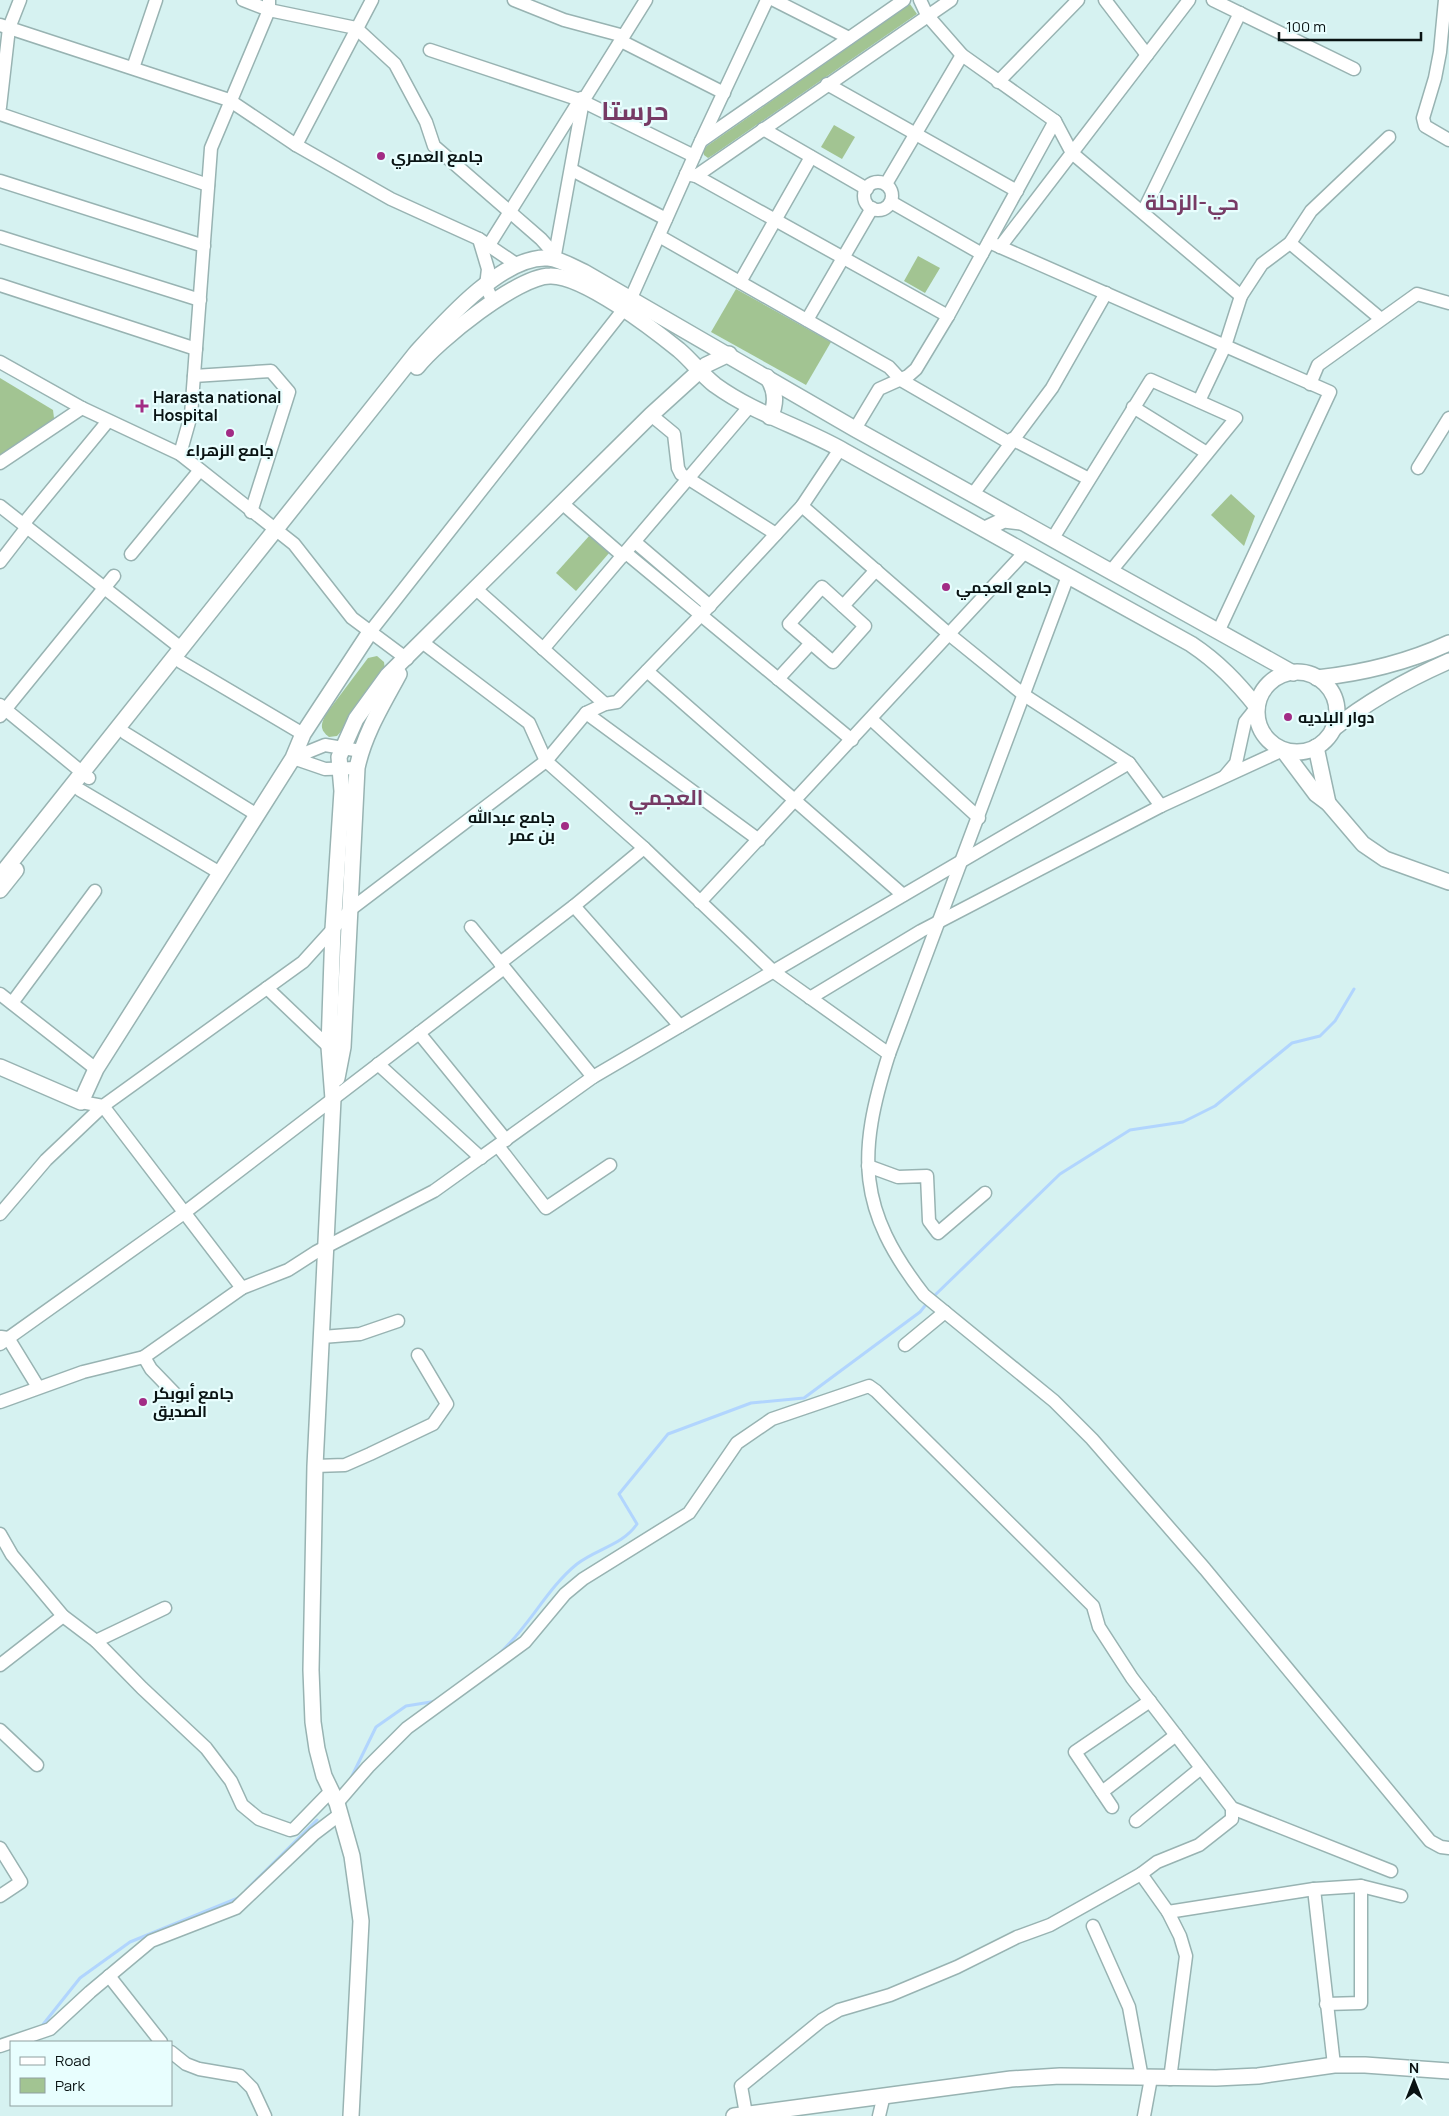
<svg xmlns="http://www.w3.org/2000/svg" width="1449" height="2116" font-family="Manrope,Cairo,sans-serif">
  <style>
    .green { fill: #a2c492 }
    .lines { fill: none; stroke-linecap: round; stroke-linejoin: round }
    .stream { stroke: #b1d5fe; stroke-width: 3 }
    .minor-casing { stroke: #98b3b2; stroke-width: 15 }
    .major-casing { stroke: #98b3b2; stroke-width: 18 }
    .minor { stroke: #fff; stroke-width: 12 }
    .major { stroke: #fff; stroke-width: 15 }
    .poi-dot { fill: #a22c85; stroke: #e8fefe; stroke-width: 2 }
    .labels { text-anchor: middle; stroke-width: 4.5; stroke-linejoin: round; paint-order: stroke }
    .poi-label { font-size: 16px; font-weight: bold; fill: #091313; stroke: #e8fefe; text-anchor: start }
    .district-label { font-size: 21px; font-weight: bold; fill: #773b65; stroke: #e8fefe }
    .town-label { font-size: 26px; font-weight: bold; fill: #773b65; stroke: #e8fefe }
  </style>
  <rect width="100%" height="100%" fill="#d6f2f1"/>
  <g class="green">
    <polygon points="910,4 917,14 713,155 708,158 704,155 703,151 707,146"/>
    <polygon points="834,125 855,137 842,159 821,147"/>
    <polygon points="918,256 940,268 925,293 904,281"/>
    <polygon points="736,289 831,342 806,385 711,332"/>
    <polygon points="0,378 53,410 54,418 52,423 0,457"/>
    <polygon points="1231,494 1255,516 1244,546 1211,515"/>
    <polygon points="590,535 610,552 576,591 556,573"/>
    <path d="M377,656L384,662L385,670L344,728L337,736L329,737C319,729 321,724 326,714L368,658Z"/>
  </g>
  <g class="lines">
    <g class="stream">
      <polyline points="933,1297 1060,1174 1130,1130 1183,1122 1215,1106 1292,1043 1320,1036 1335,1021 1354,989"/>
      <path d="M499,1654C529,1627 547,1588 577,1564C596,1549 623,1545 637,1524L619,1494L668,1434L751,1403L804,1398L920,1312L928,1302"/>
      <polyline points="351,1778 376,1727 406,1706 437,1701"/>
      <polyline points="246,1890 317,1820"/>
      <polyline points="41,2027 80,1978 130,1942 238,1898"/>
    </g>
    <defs>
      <g id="minor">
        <polyline points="243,0 269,10 356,28 395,64 426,122 434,146 541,239 549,248 555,259"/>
        <polyline points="514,0 564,20 620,35"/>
        <polyline points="774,0 849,38"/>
        <polyline points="920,0 927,15 962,55 1055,121 1072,153 1241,296"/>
        <polyline points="1105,0 1147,55"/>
        <polyline points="1213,0 1354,69"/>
        <polyline points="1445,0 1440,52 1435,78 1423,118 1425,126 1449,140"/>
        <polyline points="0,25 229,100 296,145 391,199 479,239 516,264"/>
        <polyline points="621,41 724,93"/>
        <polyline points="430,50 580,100 694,156"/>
        <polyline points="133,68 156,0"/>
        <polyline points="998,82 1078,0"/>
        <polyline points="827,84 1017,191"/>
        <polyline points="0,107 9,28 20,0"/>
        <polyline points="0,114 208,185"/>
        <polyline points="763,129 867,189"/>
        <polyline points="701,141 904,0"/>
        <polyline points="296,145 372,0"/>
        <polyline points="572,170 666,219"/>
        <polyline points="686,174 696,176 951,0"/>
        <polyline points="696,176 948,316"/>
        <polyline points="0,181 204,246"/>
        <circle cx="878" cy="196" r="14"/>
        <polyline points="886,184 962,55"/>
        <polyline points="891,202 982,254"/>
        <polyline points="1143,212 1240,13"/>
        <polyline points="659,236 889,367 901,380 1010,443"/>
        <polyline points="0,237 200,300"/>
        <polyline points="479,239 488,269 486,286 493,302"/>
        <polyline points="989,242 1330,392 1218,632"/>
        <polyline points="1290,243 1381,319"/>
        <polyline points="489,245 581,98"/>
        <polyline points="1000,247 1189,0"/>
        <polyline points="554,260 583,101 646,0"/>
        <polyline points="740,282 811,157"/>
        <polyline points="0,285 196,349"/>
        <polyline points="631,298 700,143 767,0"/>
        <polyline points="807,320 872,208"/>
        <polyline points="0,362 82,408 180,454 294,544 352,618 407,659"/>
        <polyline points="194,376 271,371 289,392 251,512"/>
        <polyline points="1310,384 1318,365 1417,294 1449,303"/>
        <polyline points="1199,401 1225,346 1241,296 1262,264 1290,243 1311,211 1389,137"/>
        <polyline points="1133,407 1207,453"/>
        <polyline points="651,415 674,434 678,468 681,474 776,534"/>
        <polyline points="855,429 879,389 908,376 916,369 948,316 1055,121"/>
        <polyline points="1012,439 1089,479"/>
        <polyline points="180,454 191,415 211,148 269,10 269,0"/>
        <polyline points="0,463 82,408"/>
        <polyline points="1418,468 1449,418"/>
        <polyline points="973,494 1052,388 1106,293"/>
        <polyline points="563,504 623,556"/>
        <polyline points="0,506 181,648"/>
        <polyline points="802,506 950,635 1024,695 1129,763 1161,806"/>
        <polyline points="1053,538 1151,380 1236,418 1111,571"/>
        <polyline points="635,542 710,606"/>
        <polyline points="626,553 852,740"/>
        <polyline points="131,554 200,470"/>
        <polyline points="0,562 27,527 25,522 108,421"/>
        <path d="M1068,576L889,1054C857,1155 857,1209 924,1295L1054,1401L1092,1439L1205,1569L1430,1841L1441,1847L1449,1848"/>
        <polygon points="822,587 865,626 833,662 789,624"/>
        <polyline points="476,589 605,704"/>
        <polyline points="843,606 876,570"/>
        <polyline points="370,632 624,309"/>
        <polyline points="422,642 529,723 546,761 644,848 774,972 889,1054"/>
        <polyline points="543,649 749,407"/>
        <polyline points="181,662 303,734"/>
        <polyline points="647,671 903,895"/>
        <polyline points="778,679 811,643"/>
        <polyline points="0,705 89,778"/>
        <polyline points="586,713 759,840"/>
        <polyline points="0,716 114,576"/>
        <polyline points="871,719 979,818"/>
        <polyline points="125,733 257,815"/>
        <polyline points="357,768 325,769 293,758 325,745 361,751"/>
        <polyline points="1225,776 1236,763 1245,722 1257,707"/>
        <polyline points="80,790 220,873"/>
        <polyline points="700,902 1025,552"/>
        <polyline points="574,906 680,1026"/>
        <polyline points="471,927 593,1077"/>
        <polyline points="500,963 574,906 644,848"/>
        <polyline points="267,988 329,1047"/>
        <polyline points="0,994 96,1069"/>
        <polyline points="810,998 921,931 1161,806 1283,750"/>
        <polyline points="12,1003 95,891"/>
        <polyline points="419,1033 506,1140"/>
        <polyline points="378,1064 481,1158"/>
        <polyline points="81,1102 103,1106 303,962 351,909 546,761 586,713 605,704 617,702 701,615 802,506 840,449"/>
        <polyline points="498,1146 546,1208 610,1165"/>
        <polyline points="868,1166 898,1177 927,1176 929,1221 938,1233 985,1193"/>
        <polyline points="0,1214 46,1160 103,1106 242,1288"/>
        <polyline points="1,1337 8,1338 38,1387"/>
        <polyline points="322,1337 360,1334 398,1321"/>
        <polyline points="0,1344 184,1213 504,968"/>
        <polyline points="905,1345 945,1312"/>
        <polyline points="144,1357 151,1369 179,1398"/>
        <polyline points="0,1402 83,1372 144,1357 242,1288 288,1270 316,1252 434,1191 593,1077 1129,763"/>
        <polyline points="315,1466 345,1465 370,1454 433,1424 447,1404 418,1355"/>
        <polyline points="0,1534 12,1555 63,1616 96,1641 142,1688 206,1748 231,1781 242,1805 259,1819 290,1830 294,1829 330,1792"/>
        <polyline points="96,1641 165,1608"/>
        <polyline points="0,1665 63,1616"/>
        <polyline points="0,1730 37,1765"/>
        <polyline points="1102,1792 1176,1735"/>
        <polyline points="337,1803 368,1767 407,1728 525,1642 565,1594 583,1579 689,1513 737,1443 772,1419 869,1386 876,1391 1093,1606 1099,1627 1132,1678 1232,1808 1391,1871"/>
        <polyline points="1112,1807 1075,1752 1150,1701"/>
        <polyline points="1136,1821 1201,1768"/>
        <polyline points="0,1848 21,1882 0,1896"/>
        <polyline points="1141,1874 1168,1912 1180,1936 1186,1956 1170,2079"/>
        <polyline points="1314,1889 1334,2065"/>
        <polyline points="1168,1912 1314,1889 1361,1886 1401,1896"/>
        <polyline points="1093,1926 1129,2007 1142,2078"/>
        <polyline points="109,1976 161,2042"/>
        <polyline points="1326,2004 1361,2003 1361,1886"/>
        <polyline points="0,2046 50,2029 90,1992 151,1941 236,1908 314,1834 339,1815"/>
        <polyline points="171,2052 186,2064 199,2069 240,2076 252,2088 265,2116"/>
        <polyline points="746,2114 741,2086 822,2020 839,2010 890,1995 957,1967 1017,1937 1050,1925 1141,1874 1157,1862 1199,1845 1232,1819 1232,1808"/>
        <polyline points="879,2116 884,2095"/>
        <polyline points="1144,2116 1151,2078"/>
      </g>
      <g id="major">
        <path d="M417,367C437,341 518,276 550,276C583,275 653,329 679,350C692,361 702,375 715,385C755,414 802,427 844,451C960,516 1075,580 1191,644C1218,662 1237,682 1257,707"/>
        <path d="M767,377C776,390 777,403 770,417"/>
        <polyline points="985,529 1004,520 1021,522"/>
        <circle cx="1297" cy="712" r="40"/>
        <path d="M1317,678C1363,673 1406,663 1449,643"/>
        <path d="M1333,729C1368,701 1408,679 1449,661"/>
        <polyline points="1316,747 1328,803"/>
        <polyline points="1283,750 1316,794 1328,803 1363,844 1385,859 1449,882"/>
        <path d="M0,876L416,353C445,321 503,255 548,258C560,259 573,267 584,272L855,429L1293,673"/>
        <polyline points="0,890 16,870"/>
        <polyline points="0,1067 81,1102 96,1069 293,758 303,734 370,632"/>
        <path d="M337,1078L343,1047L357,768C364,734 383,704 399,674"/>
        <polyline points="351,2116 361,1921 352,1856 337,1803 324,1776 317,1749 313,1722 311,1670 315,1466 333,1099 329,1047 333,929 342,791 339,757 356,719 388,675 651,415 706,365 729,354"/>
        <polyline points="734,2116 1011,2079 1060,2076 1216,2078 1258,2076 1334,2065 1365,2065 1449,2071"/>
      </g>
    </defs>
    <use href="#minor" class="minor-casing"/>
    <use href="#major" class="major-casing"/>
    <use href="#minor" class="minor"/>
    <use href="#major" class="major"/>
  </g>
  <g class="poi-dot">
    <circle cx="381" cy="156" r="5"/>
    <path d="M139.5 398.5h5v5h5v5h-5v5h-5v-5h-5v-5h5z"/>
    <circle cx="230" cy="433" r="5"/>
    <circle cx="946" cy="587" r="5"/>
    <circle cx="1288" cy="717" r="5"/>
    <circle cx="565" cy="826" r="5"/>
    <circle cx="143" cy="1402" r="5"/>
  </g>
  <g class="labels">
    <g class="poi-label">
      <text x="391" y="162">جامع العمري</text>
      <text x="153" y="403">Harasta national<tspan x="153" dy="18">Hospital</tspan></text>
      <text x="230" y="456" text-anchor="middle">جامع الزهراء</text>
      <text x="956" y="593">جامع العجمي</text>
      <text x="1298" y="723">دوار البلديه</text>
      <text x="555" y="823" text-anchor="end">جامع عبدالله<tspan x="555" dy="18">بن عمر</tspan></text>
      <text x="153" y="1399">جامع أبوبكر<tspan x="153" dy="18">الصديق</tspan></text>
    </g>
    <g class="district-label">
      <text x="1192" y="210">حي-الزحلة</text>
      <text x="666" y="805">العجمي</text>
    </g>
    <g class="town-label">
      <text x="635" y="120">حرستا</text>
    </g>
  </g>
  <rect x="10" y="2041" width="162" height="65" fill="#e8fefe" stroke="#8fa0a0"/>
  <rect x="20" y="2057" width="25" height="8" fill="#ffffff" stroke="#8fa0a0"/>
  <text x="55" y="2066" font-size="15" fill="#091313">Road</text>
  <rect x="20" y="2078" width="25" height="15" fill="#a2c492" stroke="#8fa0a0"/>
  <text x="55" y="2091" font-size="15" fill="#091313">Park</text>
  <g transform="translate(1414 2081)" stroke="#e8fefe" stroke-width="4" paint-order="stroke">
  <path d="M0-4L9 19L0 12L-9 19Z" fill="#091313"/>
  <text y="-8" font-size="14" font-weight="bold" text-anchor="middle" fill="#091313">N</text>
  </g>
  <path d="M1279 32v8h142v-8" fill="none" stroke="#091313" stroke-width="2.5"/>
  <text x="1286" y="32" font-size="15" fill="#091313" stroke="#e8fefe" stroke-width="4" paint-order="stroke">100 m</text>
</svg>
